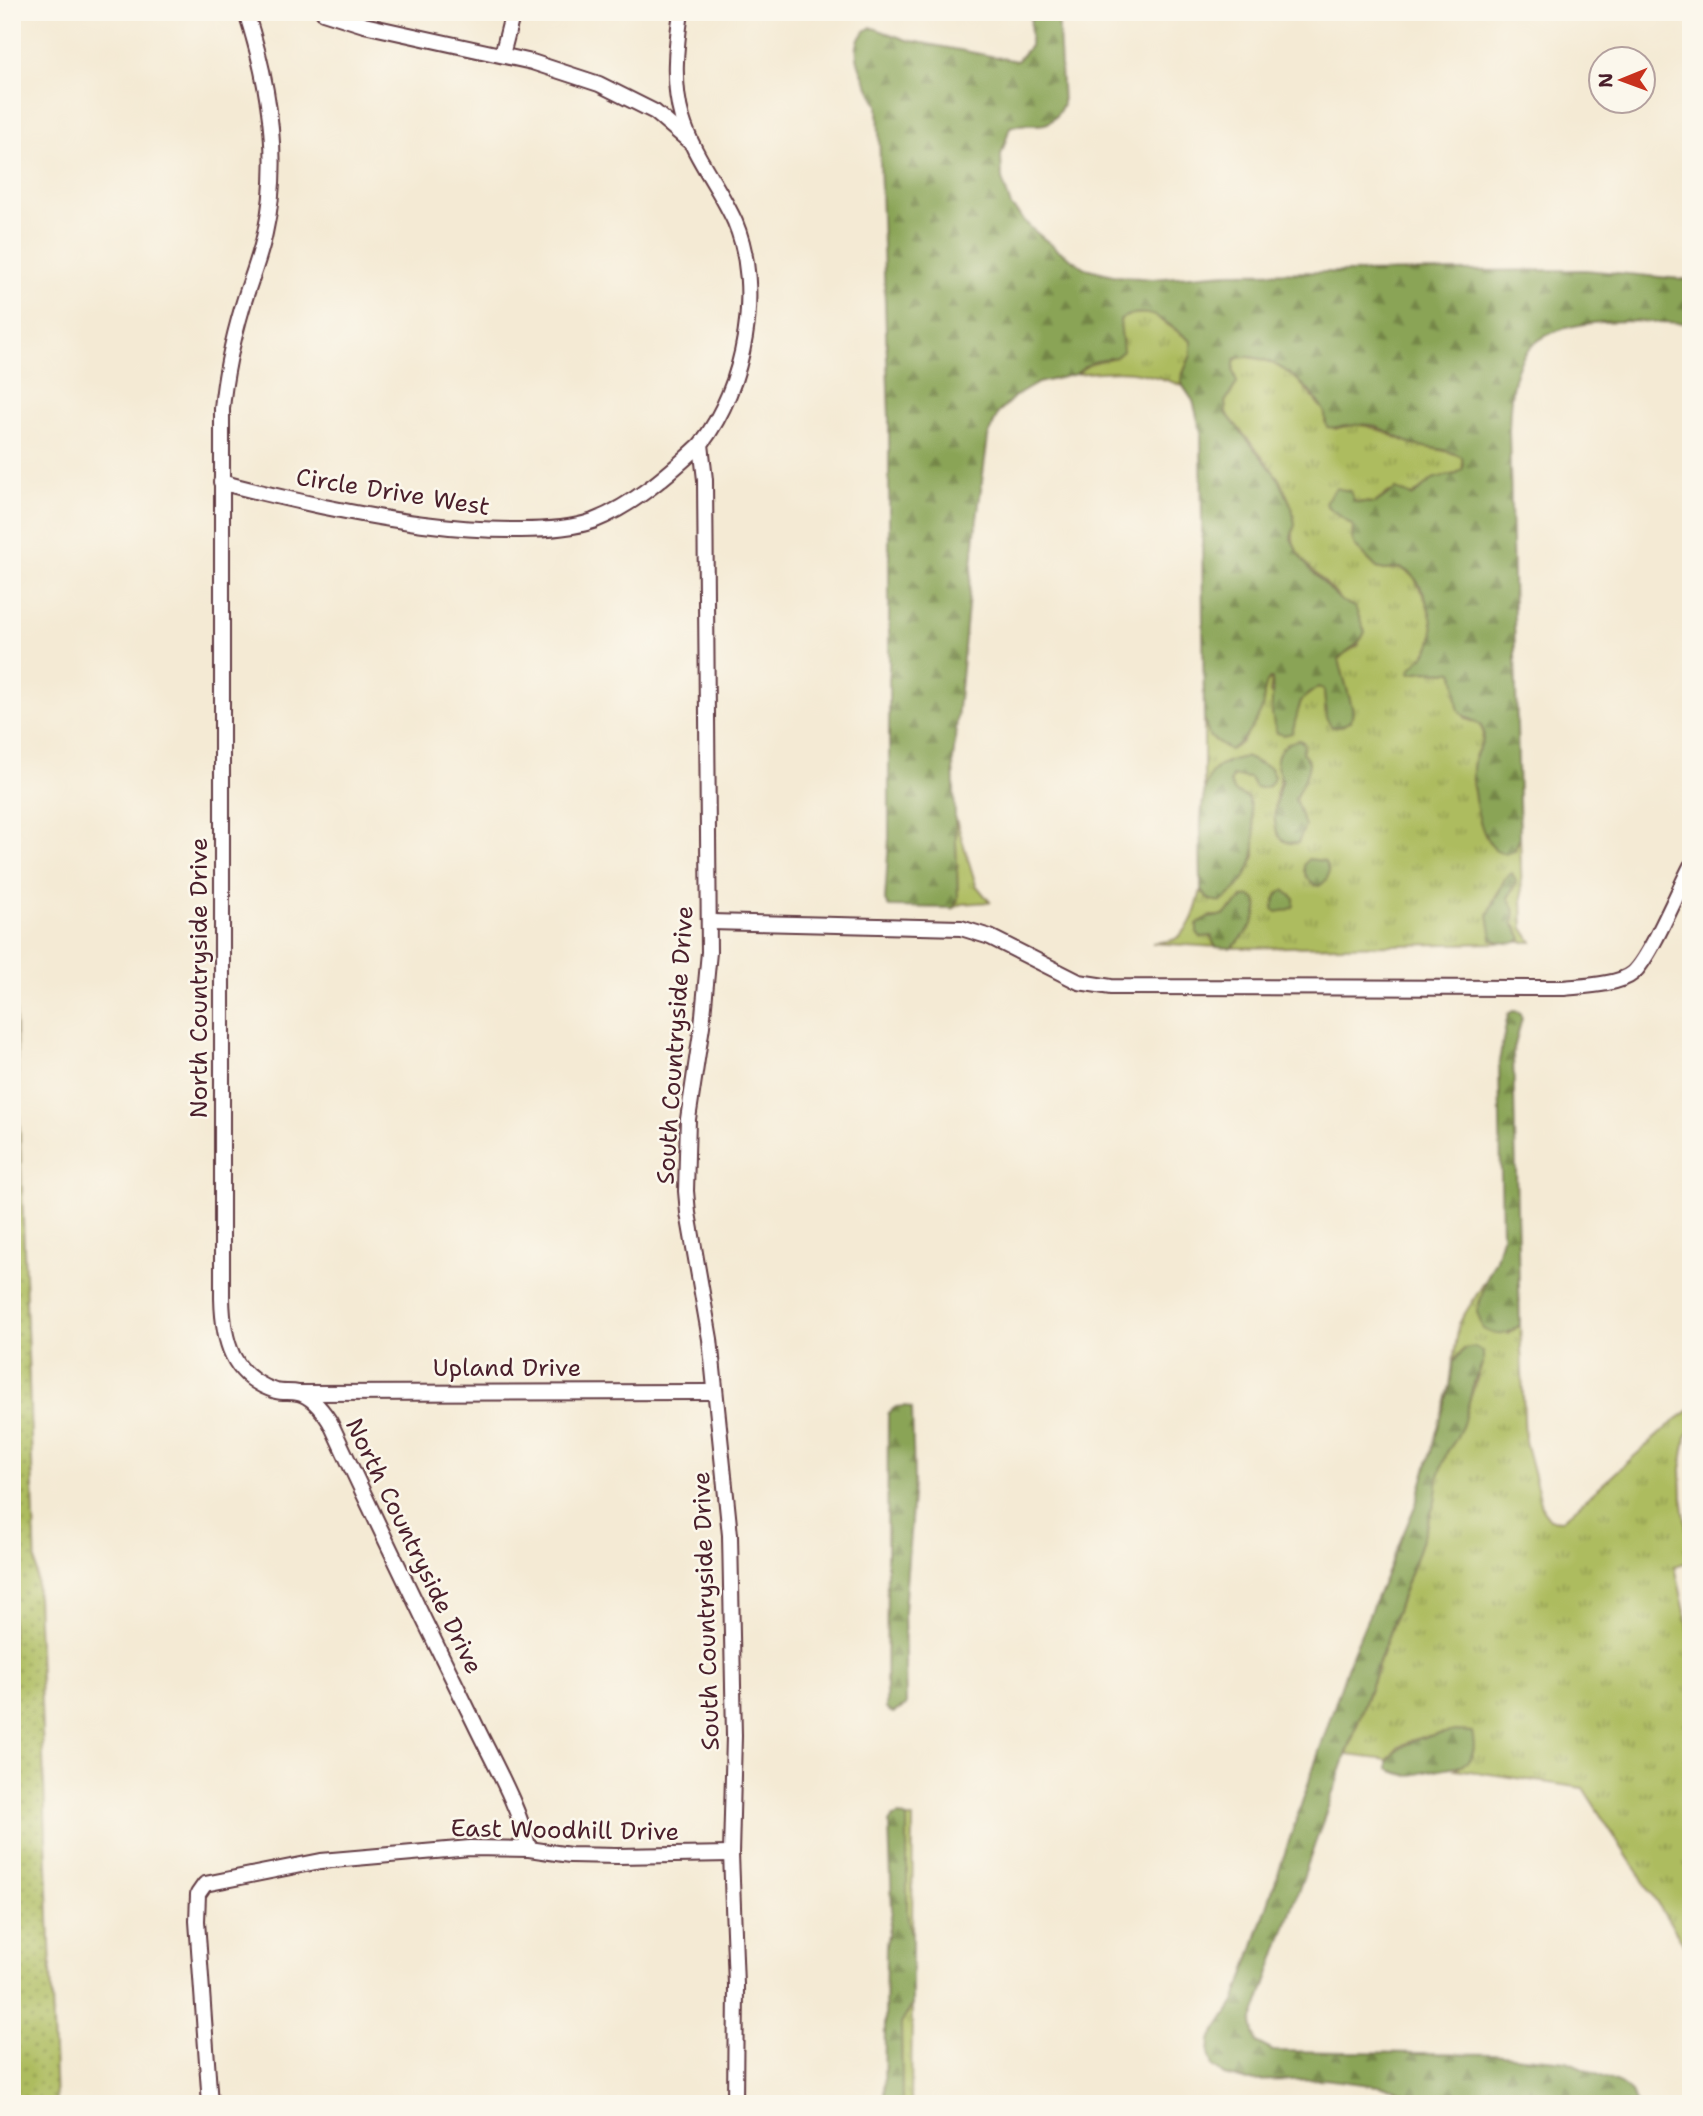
<svg xmlns="http://www.w3.org/2000/svg" width="1703" height="2116" font-family="'Shantell Sans',sans-serif">
  <style>
    .grass { fill: url(#grass-tufts); stroke: #7c6e45; stroke-width: 2; fill-rule: evenodd }
    .forest { fill: url(#forest-firs); stroke: #6a6240; stroke-width: 2 }
    .park { fill: url(#park-dots); stroke: #7c6e45; stroke-width: 2 }
    .lines { fill: none; stroke-linecap: round; stroke-linejoin: round }
    .minor-casing { stroke: #643d44; stroke-width: 18 }
    .minor { stroke: #fff; stroke-width: 14 }
    .labels { text-anchor: middle; stroke-width: 5; stroke-linejoin: round; paint-order: stroke }
    .street-label { font-size: 24px; fill: #4a1f2b; stroke: #fbf7ec }
  </style>
  <defs>
    <pattern id="grass-tufts" width="24" height="20" patternUnits="userSpaceOnUse" patternTransform="scale(1.75)"><rect width="24" height="20" fill="#adbc5f"/><path d="M3 7l-1-3M5 7V3M7 7l1-3M15 17l-1-3M17 17v-4M19 17l1-3" fill="none" stroke="#8f984f"/></pattern>
    <pattern id="forest-firs" width="22" height="20" patternUnits="userSpaceOnUse" patternTransform="scale(1.75)"><rect width="22" height="20" fill="#8aa456"/><path d="M5 1l3.5 6h-7zM16 11l3.5 6h-7z" fill="#738547"/></pattern>
    <pattern id="park-dots" width="8" height="8" patternUnits="userSpaceOnUse" patternTransform="scale(1.75)"><rect width="8" height="8" fill="#adbc5f"/><path d="M2 2h.1M6 6h.1" fill="none" stroke="#8f984f" stroke-width="1.8" stroke-linecap="round"/></pattern>
  </defs>
  <rect width="100%" height="100%" fill="#fbf7ec"/>
  <filter id="ink" filterUnits="userSpaceOnUse"><feTurbulence type="fractalNoise" baseFrequency=".0143" numOctaves="2"/><feDisplacementMap in="SourceGraphic" scale="14" xChannelSelector="R" yChannelSelector="G"/><feConvolveMatrix kernelMatrix="1 2 1 2 8 2 1 2 1" color-interpolation-filters="sRGB"/></filter>
  <filter id="wash" filterUnits="userSpaceOnUse"><feTurbulence type="fractalNoise" baseFrequency=".00686" numOctaves="4" result="noise"/><feDisplacementMap in="SourceGraphic" scale="28" xChannelSelector="R" yChannelSelector="G"/><feGaussianBlur stdDeviation="1.57" result="paint"/><feColorMatrix in="noise" values="0 0 0 0 0 0 0 0 0 0 0 0 0 0 0 0 0 1.4 0 .05"/><feComposite in="paint" operator="in"/></filter>
  <g filter="url(#wash)">
    <rect width="100%" height="100%" fill="#f4ead4"/>
    <g class="grass">
      <path d="M1151,313L1191,341V355L1181,378L1183,386C1138,369 1123,369 1076,374C1088,363 1100,360 1116,357L1123,342L1119,327L1120,320L1130,314Z"/>
      <path d="M1244,356L1275,362L1298,380L1326,413L1325,422L1335,429C1369,417 1383,435 1414,444C1431,450 1444,448 1462,457L1463,468L1456,474L1435,478L1412,496L1389,492L1375,503L1355,502L1352,500L1328,507L1353,526L1355,546L1377,568L1385,570L1401,568L1414,577L1426,601L1434,626L1431,645L1411,673L1425,671L1453,672L1456,678L1457,702L1466,719L1479,724L1483,731L1482,742L1474,758L1472,784L1486,836L1513,851L1520,837L1523,928L1532,942H1519L1522,939L1518,929L1513,923C1516,911 1515,908 1508,898L1514,888L1505,879L1493,901L1492,939L1500,943L1232,948C1244,937 1257,921 1258,904L1244,897L1223,916H1210L1201,937L1212,936L1213,942L1216,947L1152,943C1159,942 1169,942 1175,939C1192,929 1197,907 1201,890L1210,900L1243,880L1255,856V836L1230,783L1233,776L1250,778L1255,787L1274,776L1212,772L1204,790V718L1209,736L1230,750L1241,743L1261,711L1266,683L1272,679L1270,693L1299,708L1301,700L1318,687L1324,688L1326,718L1353,711L1339,660L1342,655L1359,645C1353,631 1349,613 1340,600C1329,582 1308,571 1297,552C1288,536 1298,521 1291,505C1278,470 1249,442 1226,413L1225,402L1237,383L1233,370L1235,359ZM1309,762C1307,780 1301,783 1295,799L1297,806L1275,814L1276,796L1281,774ZM1278,894L1294,902L1292,908L1273,909Z"/>
      <polygon points="955,816 976,885 990,902 962,904 954,908 958,897"/>
      <path d="M1487,1278L1477,1312L1508,1334L1520,1325L1525,1441L1543,1510L1550,1519L1562,1520L1674,1421L1691,1409V1430L1686,1437L1681,1469L1682,1497L1691,1561L1675,1566L1691,1639V1955L1583,1788L1455,1769C1473,1759 1477,1753 1471,1732C1452,1731 1415,1735 1399,1747C1395,1750 1391,1756 1388,1760L1347,1755L1435,1502L1437,1479L1447,1452L1456,1439L1483,1362L1464,1349L1453,1362L1459,1323Z"/>
      <polygon points="907,1818 913,1818 912,1940 907,1914"/>
      <polygon points="912,2005 911,2104 902,2104 901,2024"/>
    </g>
    <g class="forest">
      <path d="M1031,12H1058L1063,104C1048,138 1032,118 1010,127L1001,155L1002,179L1011,206L1031,228L1054,247L1085,268L1117,276L1152,279L1227,273L1585,270L1691,280V323C1642,323 1551,310 1523,357C1510,378 1510,407 1509,431L1520,837L1514,851L1505,854C1501,852 1498,851 1495,849C1478,835 1470,782 1474,761C1476,751 1486,741 1483,730C1480,720 1464,720 1459,710C1454,698 1459,684 1453,672L1425,671L1410,673L1409,671C1415,661 1426,658 1430,646C1438,629 1426,592 1414,577C1411,573 1405,570 1401,568L1385,570L1377,568L1355,546L1352,538L1353,526L1328,507L1325,502L1336,488L1350,491L1355,502L1375,503L1396,489L1412,496L1435,478L1456,474L1463,468L1462,457C1444,447 1432,450 1415,445C1399,440 1385,428 1370,425C1354,422 1341,430 1327,427C1325,422 1326,416 1324,411C1310,385 1266,348 1235,359L1233,370L1237,383L1225,402L1226,413L1279,479L1292,507L1295,524L1291,538L1297,551L1308,567L1341,601L1355,607L1365,632C1357,650 1347,647 1339,660L1353,711L1351,721L1340,727H1332L1326,718L1324,689L1318,687L1301,700L1292,733L1284,735L1277,733C1268,712 1274,698 1272,679H1269C1262,688 1265,701 1261,711C1254,726 1243,742 1230,750L1209,736L1204,718L1201,432L1193,401L1183,386L1181,378L1191,355V341C1168,324 1148,302 1120,320L1123,351L1116,357L1096,361L1084,367L1076,374L1038,383L1014,397L998,413L988,437L975,534L953,761L958,897L954,908L889,907L885,901L889,838V416L878,105C867,82 840,45 871,27L907,40L1017,61L1030,46Z"/>
      <path d="M1299,740L1303,742L1304,747L1302,752L1309,762C1307,780 1301,783 1295,799L1305,826L1298,843C1264,846 1276,801 1281,782C1282,774 1278,773 1277,766C1275,751 1286,742 1299,740Z"/>
      <path d="M1245,757L1270,768L1274,776C1272,787 1265,790 1255,787L1250,778L1232,776L1230,783L1235,792L1248,798C1260,841 1260,873 1221,902L1210,900L1201,890C1201,862 1197,795 1211,774C1219,762 1232,760 1245,757Z"/>
      <path d="M1308,859L1324,861C1331,870 1330,880 1319,886C1310,885 1303,874 1304,865Z"/>
      <path d="M1512,873L1516,881L1508,898C1515,909 1516,910 1513,923L1522,939C1514,946 1501,943 1492,939L1488,915L1505,879Z"/>
      <path d="M1284,890L1294,898V906L1288,910L1276,912L1273,909C1274,901 1276,893 1284,890Z"/>
      <path d="M1249,896L1256,900C1262,918 1244,937 1232,948L1216,947L1213,942L1212,936L1201,937L1197,933V924C1206,915 1215,919 1225,914C1235,909 1238,899 1249,896Z"/>
      <path d="M1513,1011L1519,1012L1522,1018L1513,1053L1520,1325C1506,1335 1499,1338 1483,1329L1477,1312L1487,1278L1496,1259L1502,1237L1499,1061L1508,1014Z"/>
      <polygon points="1475,1347 1483,1352 1483,1362 1475,1379 1463,1424 1456,1439 1447,1452 1438,1479 1435,1502 1252,2023 1256,2042 1273,2051 1492,2054 1567,2061 1620,2084 1632,2093 1637,2104 1431,2104 1393,2088 1324,2079 1248,2081 1224,2075 1213,2066 1209,2053 1210,2040 1235,2002 1349,1662 1416,1504 1450,1386 1453,1362 1464,1349"/>
      <polygon points="906,1406 912,1409 914,1482 904,1611 906,1706 893,1713 886,1709 888,1413 896,1407"/>
      <path d="M1455,1731L1472,1732C1480,1767 1461,1765 1435,1770C1414,1774 1410,1779 1388,1769V1760C1407,1737 1427,1737 1455,1731Z"/>
      <polygon points="899,1815 907,1818 907,1914 912,1940 912,2005 901,2024 902,2104 884,2104 886,1945 892,1910 889,1823 893,1817"/>
    </g>
    <polygon class="park" points="12,927 56,2104 12,2104"/>
  </g>
  <g filter="url(#ink)">
    <g class="lines">
      <defs>
        <g id="minor">
          <path d="M246,12C269,83 282,159 265,233C260,258 250,281 243,305C233,339 225,373 222,409V1298C223,1340 231,1377 276,1391C283,1393 291,1391 298,1393C312,1396 323,1411 330,1422C377,1523 425,1623 474,1722C495,1766 517,1802 529,1849"/>
          <polyline points="323,12 364,25 532,62 599,84 655,112 690,142"/>
          <path d="M681,12C676,47 672,83 682,118C693,156 719,186 735,222C763,289 745,387 701,444L705,480L709,952L702,1026L688,1119L686,1191L688,1213L710,1339L730,1535L734,1736L731,1854L736,1985L735,2104"/>
          <polyline points="502,55 513,12"/>
          <path d="M221,482C255,492 290,499 325,507C389,520 454,531 520,530C544,530 570,529 593,521C634,505 670,473 701,444"/>
          <path d="M710,922L961,928L990,937L1079,982L1111,987L1564,988C1582,986 1619,985 1633,973C1650,958 1679,889 1691,866"/>
          <polyline points="299,1393 714,1392"/>
          <polyline points="210,2104 197,1921 198,1894 205,1884 321,1861 470,1848 529,1849 570,1855 617,1856 731,1854"/>
        </g>
      </defs>
      <use href="#minor" class="minor-casing"/>
      <use href="#minor" class="minor"/>
    </g>
  </g>
  <g class="labels">
    <g class="street-label">
      <text transform="translate(393 492) rotate(9)" y="8">Circle Drive West</text>
      <text transform="translate(199 978) rotate(-90)" y="8">North Countryside Drive</text>
      <text transform="translate(675 1045) rotate(-86)" y="8">South Countryside Drive</text>
      <text x="507" y="1376">Upland Drive</text>
      <text transform="translate(414 1546) rotate(64)" y="8">North Countryside Drive</text>
      <text transform="translate(706 1611) rotate(-92)" y="8">South Countryside Drive</text>
      <text transform="translate(565 1830) rotate(1)" y="8">East Woodhill Drive</text>
    </g>
  </g>
  <rect width="1703" height="2116" fill="none" stroke="#fbf7ec" stroke-width="42"/>
  <g transform="translate(1622 80) rotate(269)"><circle r="33" fill="#fbf7ec" stroke="#b4a19f" stroke-width="2"/>
  <path d="M0-5L12 26L0 18L-12 26Z" fill="#c8321e"/>
  <text y="-10" font-size="19" font-weight="bold" text-anchor="middle" fill="#4a1f2b">N</text>
  </g>
</svg>
